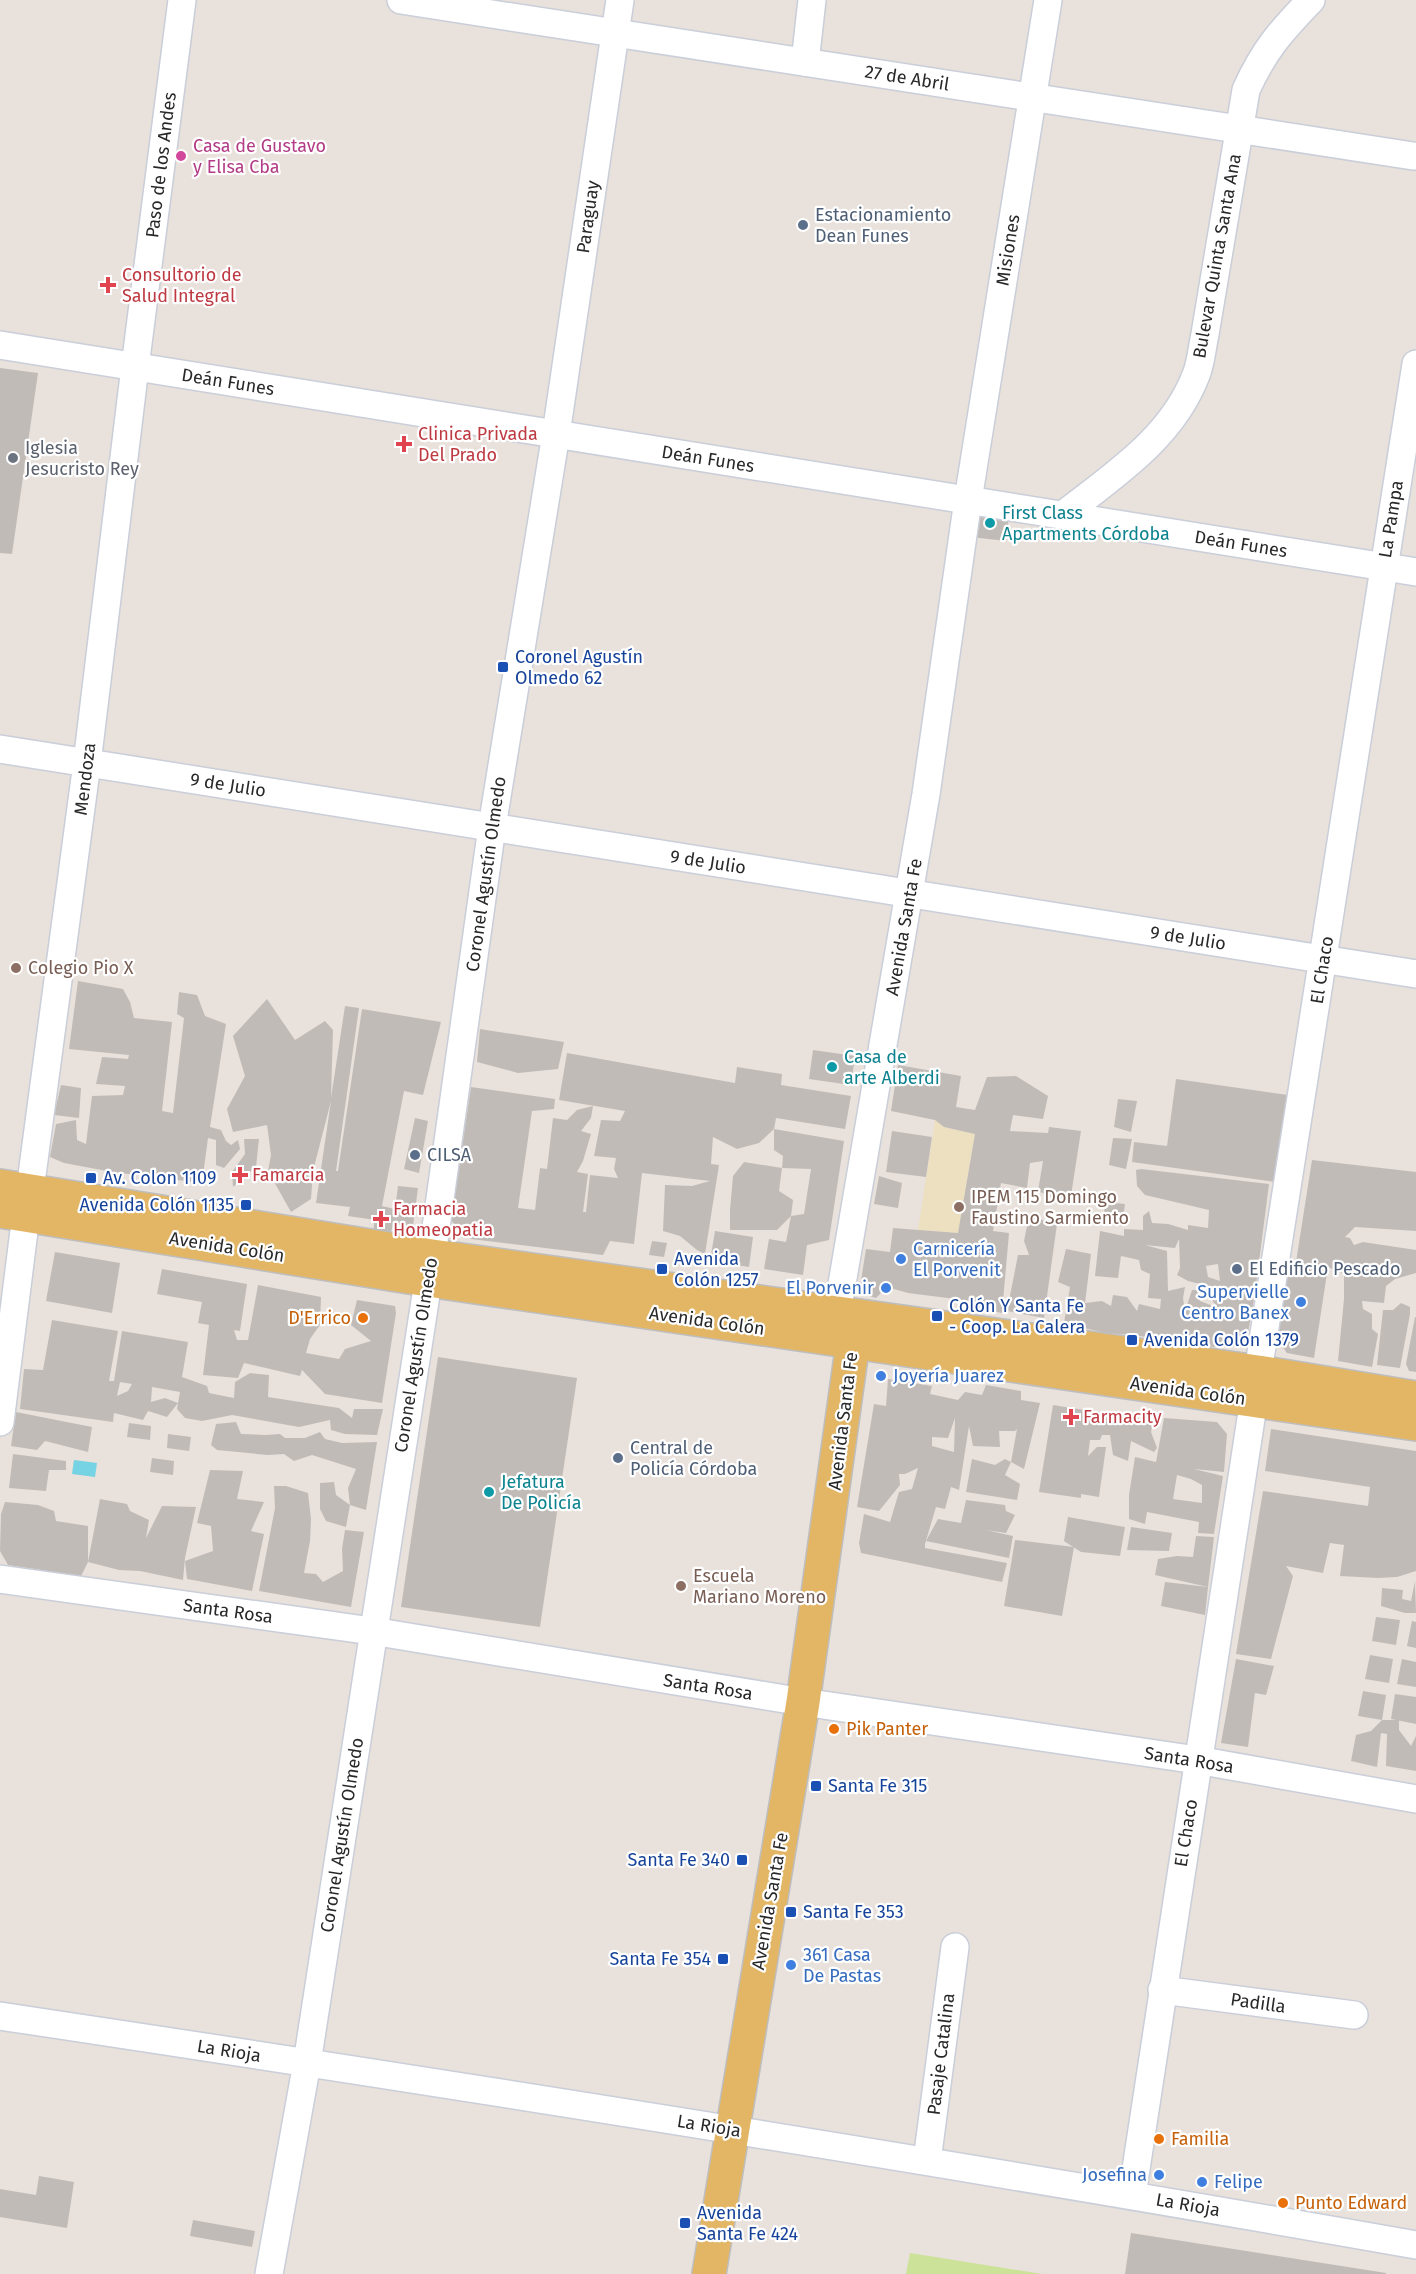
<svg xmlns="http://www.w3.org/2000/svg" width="1416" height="2274" font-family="'Fira Sans',sans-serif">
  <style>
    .sand { fill: #ece0c0 }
    .pitch { fill: #cce298 }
    .water { fill: #76d3e3 }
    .building { fill: #c1bbb7; fill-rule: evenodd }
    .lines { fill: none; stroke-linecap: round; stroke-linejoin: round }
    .minor-casing { stroke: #c9ced9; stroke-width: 30 }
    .major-casing { stroke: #bebebe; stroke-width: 36 }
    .minor { stroke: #fff; stroke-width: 27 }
    .major { stroke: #e3b666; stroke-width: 33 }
    .hotel-dot { fill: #d1479c; stroke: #fff; stroke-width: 2 }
    .service-dot { fill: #5c6f8a; stroke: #fff; stroke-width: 2 }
    .health-dot { fill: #e0444e; stroke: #fff; stroke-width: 2 }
    .worship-dot { fill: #6b7280; stroke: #fff; stroke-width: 2 }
    .culture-dot { fill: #0f9aa8; stroke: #fff; stroke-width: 2 }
    .transit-dot { fill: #1a4fb4; stroke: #fff; stroke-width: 2 }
    .education-dot { fill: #8d6e63; stroke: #fff; stroke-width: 2 }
    .shop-dot { fill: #3f7fe0; stroke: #fff; stroke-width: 2 }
    .food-dot { fill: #e8710a; stroke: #fff; stroke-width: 2 }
    .labels { text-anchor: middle; stroke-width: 4.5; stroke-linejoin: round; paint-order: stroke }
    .street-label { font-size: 18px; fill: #282828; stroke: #fff }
    .hotel-label { font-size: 18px; fill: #b23c85; stroke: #fff; text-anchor: start }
    .service-label { font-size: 18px; fill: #4e5e75; stroke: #fff; text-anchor: start }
    .health-label { font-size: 18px; fill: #be3a42; stroke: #fff; text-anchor: start }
    .worship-label { font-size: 18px; fill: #5b616d; stroke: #fff; text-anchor: start }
    .culture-label { font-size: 18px; fill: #0d838f; stroke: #fff; text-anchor: start }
    .transit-label { font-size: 18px; fill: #164399; stroke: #fff; text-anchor: start }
    .education-label { font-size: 18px; fill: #785e54; stroke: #fff; text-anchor: start }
    .shop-label { font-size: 18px; fill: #366cbe; stroke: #fff; text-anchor: start }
    .food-label { font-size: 18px; fill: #c56008; stroke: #fff; text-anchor: start }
  </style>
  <rect width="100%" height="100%" fill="#e9e1db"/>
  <polygon class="sand" points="935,1120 944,1127 975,1134 958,1233 918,1230"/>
  <polygon class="pitch" points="910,2253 1042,2274 906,2274"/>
  <polygon class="water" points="74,1460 97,1463 95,1477 72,1474"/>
  <g class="building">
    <polygon points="0,368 38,373 12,554 0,553"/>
    <polygon points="975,504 1010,508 1006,541 971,537"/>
    <polygon points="78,981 123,989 130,1002 134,1018 172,1022 162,1111 173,1113 184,1018 177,1014 179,992 197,995 205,1016 226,1024 210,1127 221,1130 226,1141 231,1145 238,1140 240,1149 224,1168 216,1165 216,1140 208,1138 202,1183 112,1172 64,1163 50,1157 56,1124 76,1120 77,1140 86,1144 92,1096 123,1095 125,1086 96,1084 102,1057 128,1059 129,1055 69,1049"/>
    <polygon points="267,999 295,1040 325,1021 333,1030 331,1098 345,1006 359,1008 336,1171 338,1171 362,1009 441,1022 423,1095 404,1091 382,1206 395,1209 398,1186 418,1188 413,1226 394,1224 390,1234 373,1231 375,1220 348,1216 350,1207 316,1203 331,1101 313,1171 311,1199 291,1212 268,1171 271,1155 267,1125 233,1132 227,1109 245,1076 233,1036"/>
    <polygon points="480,1029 564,1042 558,1069 518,1073 477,1062"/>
    <polygon points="813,1050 855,1056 851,1085 809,1079"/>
    <polygon points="567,1053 735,1083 737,1067 782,1074 781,1085 851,1096 845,1129 776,1118 774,1129 759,1143 737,1149 713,1137 711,1164 719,1165 705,1254 697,1250 680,1236 663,1231 665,1185 692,1186 710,1181 642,1173 634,1244 610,1241 603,1255 471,1239 460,1232 451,1220 471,1087 555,1099 554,1109 532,1111 518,1208 535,1210 540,1168 547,1169 553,1118 567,1120 577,1110 593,1106 591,1118 581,1131 591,1134 583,1161 577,1172 588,1174 583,1212 586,1212 590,1175 618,1178 614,1169 616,1158 594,1156 601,1120 620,1121 625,1111 559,1100"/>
    <polygon points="898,1065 961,1076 956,1107 975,1110 987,1077 1016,1076 1048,1096 1043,1119 1013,1115 1010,1131 1048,1133 1049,1127 1081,1131 1070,1202 1058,1200 1038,1191 1043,1161 1030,1163 1027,1188 1001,1183 993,1231 1009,1233 1002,1313 978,1308 979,1302 908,1293 887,1287 876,1298 859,1293 866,1249 890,1252 893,1228 958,1233 975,1134 944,1127 935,1120 891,1111"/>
    <polygon points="1176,1079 1288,1095 1275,1182 1132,1162 1134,1142 1167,1146"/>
    <polygon points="61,1085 81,1088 79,1118 54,1115"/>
    <polygon points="1118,1099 1137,1101 1131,1132 1114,1127"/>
    <polygon points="415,1118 428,1121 419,1173 404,1169"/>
    <polygon points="774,1129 844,1141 829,1240 807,1245 803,1275 764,1269 769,1239 786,1242 791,1216 804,1214 811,1169 782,1168 779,1191 793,1200 791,1216 777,1230 730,1230 730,1210 733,1176 744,1162 782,1168 783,1156 774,1150"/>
    <polygon points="892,1131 932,1137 926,1177 886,1172"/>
    <polygon points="1113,1138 1132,1139 1126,1169 1109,1165"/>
    <polygon points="244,1139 259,1139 256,1167 233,1187 232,1172 245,1154"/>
    <polygon points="1312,1160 1416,1172 1416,1231 1355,1227 1345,1237 1350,1238 1354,1245 1363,1242 1416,1250 1416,1273 1395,1279 1386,1286 1384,1303 1362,1301 1363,1309 1372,1314 1372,1329 1378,1334 1372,1367 1338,1361 1344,1299 1344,1274 1328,1267 1314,1358 1287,1353 1275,1337 1287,1261 1296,1262"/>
    <path d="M1141,1169L1269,1184L1255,1293L1246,1344L1244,1346L1214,1347L1133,1335L1105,1333L1064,1323L1070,1287L1058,1282L1066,1249L1091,1254L1085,1303L1102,1301L1111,1306L1113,1295L1127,1297L1137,1311L1139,1304L1160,1309L1161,1299L1148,1298L1150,1274L1141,1270L1139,1260L1121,1256L1118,1278L1095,1276L1100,1231L1124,1236V1229L1143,1230V1216L1149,1211L1152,1223L1168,1224L1188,1230V1225L1208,1228L1209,1210L1145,1195L1137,1186L1136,1170ZM1179,1239L1180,1268L1177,1275L1188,1281L1200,1284L1218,1308L1200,1301L1198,1290H1192L1185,1311L1183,1298L1185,1287L1168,1291L1167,1251L1145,1245L1175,1248ZM1218,1264L1220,1281L1208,1277L1206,1266Z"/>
    <polygon points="879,1176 902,1183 898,1208 874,1204"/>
    <polygon points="1105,1202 1125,1204 1122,1226 1103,1224"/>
    <polygon points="1029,1216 1057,1224 1044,1318 1007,1311 1018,1255 1029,1255 1024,1241"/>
    <polygon points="715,1231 753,1237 749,1267 710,1261"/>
    <polygon points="652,1241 667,1243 664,1257 649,1255"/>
    <polygon points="55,1252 120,1263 112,1313 46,1301"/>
    <polygon points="162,1269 247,1284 240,1331 234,1330 237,1340 248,1340 258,1285 321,1297 320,1325 310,1339 306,1353 339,1359 345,1349 371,1341 351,1325 357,1300 395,1306 396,1313 382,1403 325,1394 302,1370 300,1376 244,1363 238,1378 203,1375 209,1325 198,1323 202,1302 157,1294"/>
    <polygon points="1401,1303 1410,1307 1410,1314 1400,1368 1377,1365 1383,1310 1393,1310"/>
    <polygon points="1415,1317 1416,1317 1416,1372 1409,1371 1406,1364"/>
    <path d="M52,1320L118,1331L109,1381H114L122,1331L188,1342L182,1377L207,1386L209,1393L234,1398L235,1382L250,1373L269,1375L268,1397L339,1408L352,1418L354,1409H383L377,1435L345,1434L331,1430L330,1420L299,1427L232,1415L202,1421L185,1418L177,1409L178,1403L167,1417L148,1411L143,1420L114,1413L113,1422L20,1409L24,1369L43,1370ZM120,1382L132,1384L128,1391L117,1396ZM152,1387L180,1392L178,1403L165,1398L151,1402Z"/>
    <polygon points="438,1357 577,1378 540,1627 401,1607"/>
    <path d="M888,1379L932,1386L930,1394L958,1400L965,1392L982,1395L986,1385L1021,1391V1400L1040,1403L1024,1469L1011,1462L1017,1429L1015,1431H999L1000,1447L973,1446L969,1426L959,1490L951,1487L945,1509L936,1507L925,1544V1548L1007,1563L1002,1582L861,1553L859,1543L864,1514L890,1522L899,1492L912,1489L918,1468L905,1474H899L900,1485L879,1511L857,1507L874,1404L886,1406ZM955,1418L954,1452L932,1446V1437L948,1438Z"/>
    <polygon points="1053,1405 1153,1421 1151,1432 1157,1448 1154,1452 1131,1441 1128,1461 1113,1455 1110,1435 1102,1435 1100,1440 1090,1440 1088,1456 1097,1447 1106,1447 1099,1497 1081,1494 1081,1498 1039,1492"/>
    <polygon points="16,1412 92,1427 88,1452 45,1441 37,1450 11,1446"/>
    <path d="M1164,1418L1217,1422L1227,1434L1224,1472L1194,1469L1223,1476L1214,1534L1198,1533L1199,1522L1147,1512L1145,1524L1129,1519V1495L1135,1457L1156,1462ZM1177,1475L1191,1479L1202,1485V1503L1173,1499Z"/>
    <polygon points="236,1422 241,1434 266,1435 280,1434 285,1438 305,1438 320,1432 325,1439 342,1443 377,1442 366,1510 350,1505 348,1488 356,1469 312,1455 294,1461 284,1454 268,1455 217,1450 211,1445 216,1424"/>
    <polygon points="129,1423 151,1426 150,1440 127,1437"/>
    <polygon points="1271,1429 1416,1451 1416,1571 1397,1577 1378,1578 1340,1576 1344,1545 1330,1543 1323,1573 1286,1566 1293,1576 1271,1659 1236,1654 1263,1491 1368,1506 1370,1487 1265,1471"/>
    <polygon points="168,1434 191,1437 189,1451 167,1448"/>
    <polygon points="13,1454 66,1461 66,1470 49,1470 46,1491 9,1488"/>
    <polygon points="152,1458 174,1461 173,1475 150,1472"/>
    <polygon points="972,1459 995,1465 1005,1459 1011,1462 1005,1475 1020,1484 1017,1500 966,1492"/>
    <polygon points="210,1470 243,1471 237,1499 264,1502 251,1531 264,1534 252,1591 187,1579 185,1561 213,1551 211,1526 197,1523"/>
    <polygon points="334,1482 336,1495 350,1505 346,1527 326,1521 320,1509 320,1483"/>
    <polygon points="274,1486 286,1486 308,1493 311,1519 310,1541 304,1573 316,1574 323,1582 343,1571 342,1549 345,1530 364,1532 351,1607 259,1591 275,1508"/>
    <polygon points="100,1499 127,1504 130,1511 149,1520 146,1538 162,1506 196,1507 185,1558 183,1580 140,1571 119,1570 88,1562"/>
    <polygon points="966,1500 1005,1505 1006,1511 1015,1515 1006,1533 986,1530 1013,1536 1009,1558 926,1541 938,1519 961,1523"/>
    <polygon points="5,1502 38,1505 54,1511 56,1521 88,1526 88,1562 81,1576 8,1565 0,1551 1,1514"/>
    <polygon points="1068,1517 1125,1527 1120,1556 1081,1552 1064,1541"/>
    <polygon points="1131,1527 1172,1533 1169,1551 1127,1550"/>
    <polygon points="1196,1536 1214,1537 1208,1587 1155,1575 1158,1559 1177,1556 1193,1557"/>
    <polygon points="1015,1540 1074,1547 1062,1616 1004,1606"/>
    <polygon points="1415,1581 1416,1613 1405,1613 1381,1606 1382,1588 1403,1590 1402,1599 1411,1601"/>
    <polygon points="1165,1582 1208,1587 1205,1615 1161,1606"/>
    <polygon points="1376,1617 1400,1620 1396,1645 1372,1641"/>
    <polygon points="1412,1621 1416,1622 1416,1648 1407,1646"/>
    <polygon points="1370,1655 1393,1659 1389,1683 1365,1679"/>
    <polygon points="1236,1659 1274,1666 1266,1695 1255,1693 1248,1747 1221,1743"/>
    <polygon points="1402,1659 1416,1662 1416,1687 1397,1684"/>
    <polygon points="1363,1691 1386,1695 1382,1720 1358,1716"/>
    <polygon points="1395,1694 1416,1697 1416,1724 1391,1719"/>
    <polygon points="1382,1720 1399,1720 1399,1730 1411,1746 1416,1736 1416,1771 1386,1766 1387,1734 1381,1733 1377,1767 1351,1761 1356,1735 1371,1731"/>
    <polygon points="39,2176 74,2182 67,2228 0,2217 0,2189 36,2195"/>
    <polygon points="193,2220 255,2231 252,2247 190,2236"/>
    <polygon points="1131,2233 1386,2273 1386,2274 1125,2274"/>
  </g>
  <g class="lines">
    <defs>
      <g id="minor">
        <polyline points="401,0 1413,156"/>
        <polyline points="805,62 812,0"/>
        <polyline points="0,345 1416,572"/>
        <path d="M1063,515C1114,475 1172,438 1196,375C1201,363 1202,348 1205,334L1246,90C1264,50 1281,31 1311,0"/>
        <polyline points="0,749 1416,974"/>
        <polyline points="30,1190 87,763 135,367 182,0"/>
        <polyline points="837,1313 926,794 968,500 1048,0"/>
        <polyline points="1258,1372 1416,364"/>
        <polyline points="0,1422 26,1215"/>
        <polyline points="0,1579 372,1631 803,1702 1197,1760 1416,1799"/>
        <polyline points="1162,1990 1354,2015"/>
        <path d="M0,2016C473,2087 945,2162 1416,2245"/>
        <polyline points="927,2161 955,1947"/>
        <polyline points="1132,2195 1254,1399"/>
        <polyline points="269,2274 307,2063 432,1256 492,827 556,434 620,0"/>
      </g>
      <g id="major">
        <polyline points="0,1186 432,1256 1258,1372 1416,1398"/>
        <polyline points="0,1211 428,1280 1416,1424"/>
        <polyline points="709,2274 803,1702 853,1342 842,1322"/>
      </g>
    </defs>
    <use href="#minor" class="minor-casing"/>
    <use href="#major" class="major-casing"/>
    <use href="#minor" class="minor"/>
    <use href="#major" class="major"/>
  </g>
  <circle class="hotel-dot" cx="181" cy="156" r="6"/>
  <g class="service-dot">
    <circle cx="803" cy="225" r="6"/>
    <circle cx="415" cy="1155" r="6"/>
    <circle cx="1237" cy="1269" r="6"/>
    <circle cx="618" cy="1458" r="6"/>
  </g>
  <g class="health-dot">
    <path d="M105 276h6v6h6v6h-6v6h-6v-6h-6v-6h6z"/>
    <path d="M401 435h6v6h6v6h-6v6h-6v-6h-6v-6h6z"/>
    <path d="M237 1166h6v6h6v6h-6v6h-6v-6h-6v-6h6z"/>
    <path d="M378 1210h6v6h6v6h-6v6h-6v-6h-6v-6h6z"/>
    <path d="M1068 1408h6v6h6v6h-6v6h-6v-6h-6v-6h6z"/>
  </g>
  <circle class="worship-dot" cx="13" cy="458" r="6"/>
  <g class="culture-dot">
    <circle cx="990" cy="523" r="6"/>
    <circle cx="832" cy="1067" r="6"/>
    <circle cx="489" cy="1492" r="6"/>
  </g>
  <g class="transit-dot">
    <rect x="497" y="661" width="12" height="12" rx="3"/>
    <rect x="85" y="1172" width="12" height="12" rx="3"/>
    <rect x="240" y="1199" width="12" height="12" rx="3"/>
    <rect x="656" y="1263" width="12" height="12" rx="3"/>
    <rect x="931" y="1310" width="12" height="12" rx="3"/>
    <rect x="1126" y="1334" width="12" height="12" rx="3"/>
    <rect x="810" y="1780" width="12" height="12" rx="3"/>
    <rect x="736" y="1854" width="12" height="12" rx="3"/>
    <rect x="785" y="1906" width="12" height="12" rx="3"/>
    <rect x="717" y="1953" width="12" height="12" rx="3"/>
    <rect x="679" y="2217" width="12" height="12" rx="3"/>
  </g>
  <g class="education-dot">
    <circle cx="16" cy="968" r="6"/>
    <circle cx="959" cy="1207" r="6"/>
    <circle cx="681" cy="1586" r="6"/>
  </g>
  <g class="shop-dot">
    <circle cx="901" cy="1259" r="6"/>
    <circle cx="886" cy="1288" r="6"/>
    <circle cx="1301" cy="1302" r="6"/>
    <circle cx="881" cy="1376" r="6"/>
    <circle cx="791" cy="1965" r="6"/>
    <circle cx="1159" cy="2175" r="6"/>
    <circle cx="1202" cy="2182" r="6"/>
  </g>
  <g class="food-dot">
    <circle cx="363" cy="1318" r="6"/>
    <circle cx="834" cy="1729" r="6"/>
    <circle cx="1159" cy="2139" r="6"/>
    <circle cx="1283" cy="2203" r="6"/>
  </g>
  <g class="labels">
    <g class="street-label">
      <text transform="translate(907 78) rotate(9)" y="6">27 de Abril</text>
      <text transform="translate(161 165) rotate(-83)" y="6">Paso de los Andes</text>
      <text transform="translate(588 217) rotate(-82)" y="6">Paraguay</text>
      <text transform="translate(1008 250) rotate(-81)" y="6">Misiones</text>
      <text transform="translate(1217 256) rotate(-80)" y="6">Bulevar Quinta Santa Ana</text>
      <text transform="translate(228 382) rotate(9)" y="6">Deán Funes</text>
      <text transform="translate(708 459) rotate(9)" y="6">Deán Funes</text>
      <text transform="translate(1391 519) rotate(-81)" y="6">La Pampa</text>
      <text transform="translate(1241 544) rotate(9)" y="6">Deán Funes</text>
      <text transform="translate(85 779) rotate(-83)" y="6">Mendoza</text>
      <text transform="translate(228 785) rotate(9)" y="6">9 de Julio</text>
      <text transform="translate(708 862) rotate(9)" y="6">9 de Julio</text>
      <text transform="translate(486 874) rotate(-82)" y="6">Coronel Agustín Olmedo</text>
      <text transform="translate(904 927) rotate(-80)" y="6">Avenida Santa Fe</text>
      <text transform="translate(1188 938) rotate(9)" y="6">9 de Julio</text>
      <text transform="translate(1322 970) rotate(-81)" y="6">El Chaco</text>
      <text transform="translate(227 1247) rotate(9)" y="6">Avenida Colón</text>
      <text transform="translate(707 1321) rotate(8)" y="6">Avenida Colón</text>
      <text transform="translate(416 1355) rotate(-81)" y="6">Coronel Agustín Olmedo</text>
      <text transform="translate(1188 1391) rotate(8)" y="6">Avenida Colón</text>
      <text transform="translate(843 1421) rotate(-83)" y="6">Avenida Santa Fe</text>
      <text transform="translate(228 1611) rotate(8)" y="6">Santa Rosa</text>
      <text transform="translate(708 1687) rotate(9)" y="6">Santa Rosa</text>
      <text transform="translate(1189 1760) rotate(9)" y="6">Santa Rosa</text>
      <text transform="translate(1186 1833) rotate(-81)" y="6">El Chaco</text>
      <text transform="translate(342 1835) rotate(-81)" y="6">Coronel Agustín Olmedo</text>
      <text transform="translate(770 1901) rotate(-80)" y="6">Avenida Santa Fe</text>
      <text transform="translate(1258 2003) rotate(8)" y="6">Padilla</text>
      <text transform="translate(229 2051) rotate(9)" y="6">La Rioja</text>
      <text transform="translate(941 2054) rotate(-83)" y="6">Pasaje Catalina</text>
      <text transform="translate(709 2126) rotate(9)" y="6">La Rioja</text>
      <text transform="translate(1188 2205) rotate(10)" y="6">La Rioja</text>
    </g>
    <g class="hotel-label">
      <text x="193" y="152">Casa de Gustavo<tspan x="193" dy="21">y Elisa Cba</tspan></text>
    </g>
    <g class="service-label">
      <text x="815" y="221">Estacionamiento<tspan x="815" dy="21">Dean Funes</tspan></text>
      <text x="427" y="1161">CILSA</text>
      <text x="1249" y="1275">El Edificio Pescado</text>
      <text x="630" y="1454">Central de<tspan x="630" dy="21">Policía Córdoba</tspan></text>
    </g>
    <g class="health-label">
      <text x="122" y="281">Consultorio de<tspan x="122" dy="21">Salud Integral</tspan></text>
      <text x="418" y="440">Clinica Privada<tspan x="418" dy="21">Del Prado</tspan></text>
      <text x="252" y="1181">Famarcia</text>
      <text x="393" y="1215">Farmacia<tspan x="393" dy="21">Homeopatia</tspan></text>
      <text x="1083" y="1423">Farmacity</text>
    </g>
    <g class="worship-label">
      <text x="25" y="454">Iglesia<tspan x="25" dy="21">Jesucristo Rey</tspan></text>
    </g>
    <g class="culture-label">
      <text x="1002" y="519">First Class<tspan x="1002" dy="21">Apartments Córdoba</tspan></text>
      <text x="844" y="1063">Casa de<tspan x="844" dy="21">arte Alberdi</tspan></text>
      <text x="501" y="1488">Jefatura<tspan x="501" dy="21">De Policía</tspan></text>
    </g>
    <g class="transit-label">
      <text x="515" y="663">Coronel Agustín<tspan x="515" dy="21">Olmedo 62</tspan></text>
      <text x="103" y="1184">Av. Colon 1109</text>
      <text x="234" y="1211" text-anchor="end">Avenida Colón 1135</text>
      <text x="674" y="1265">Avenida<tspan x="674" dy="21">Colón 1257</tspan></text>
      <text x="949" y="1312">Colón Y Santa Fe<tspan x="949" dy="21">- Coop. La Calera</tspan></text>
      <text x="1144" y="1346">Avenida Colón 1379</text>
      <text x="828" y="1792">Santa Fe 315</text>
      <text x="730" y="1866" text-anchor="end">Santa Fe 340</text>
      <text x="803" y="1918">Santa Fe 353</text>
      <text x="711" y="1965" text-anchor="end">Santa Fe 354</text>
      <text x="697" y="2219">Avenida<tspan x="697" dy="21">Santa Fe 424</tspan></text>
    </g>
    <g class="education-label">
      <text x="28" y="974">Colegio Pio X</text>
      <text x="971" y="1203">IPEM 115 Domingo<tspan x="971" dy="21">Faustino Sarmiento</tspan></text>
      <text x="693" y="1582">Escuela<tspan x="693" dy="21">Mariano Moreno</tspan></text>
    </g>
    <g class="shop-label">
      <text x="913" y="1255">Carnicería<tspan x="913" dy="21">El Porvenit</tspan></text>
      <text x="874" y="1294" text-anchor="end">El Porvenir</text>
      <text x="1289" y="1298" text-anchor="end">Supervielle<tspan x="1289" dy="21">Centro Banex</tspan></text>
      <text x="893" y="1382">Joyería Juarez</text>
      <text x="803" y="1961">361 Casa<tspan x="803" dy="21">De Pastas</tspan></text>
      <text x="1147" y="2181" text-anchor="end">Josefina</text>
      <text x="1214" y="2188">Felipe</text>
    </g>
    <g class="food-label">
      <text x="351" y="1324" text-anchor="end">D'Errico</text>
      <text x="846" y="1735">Pik Panter</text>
      <text x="1171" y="2145">Familia</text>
      <text x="1295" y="2209">Punto Edward</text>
    </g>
  </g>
</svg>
